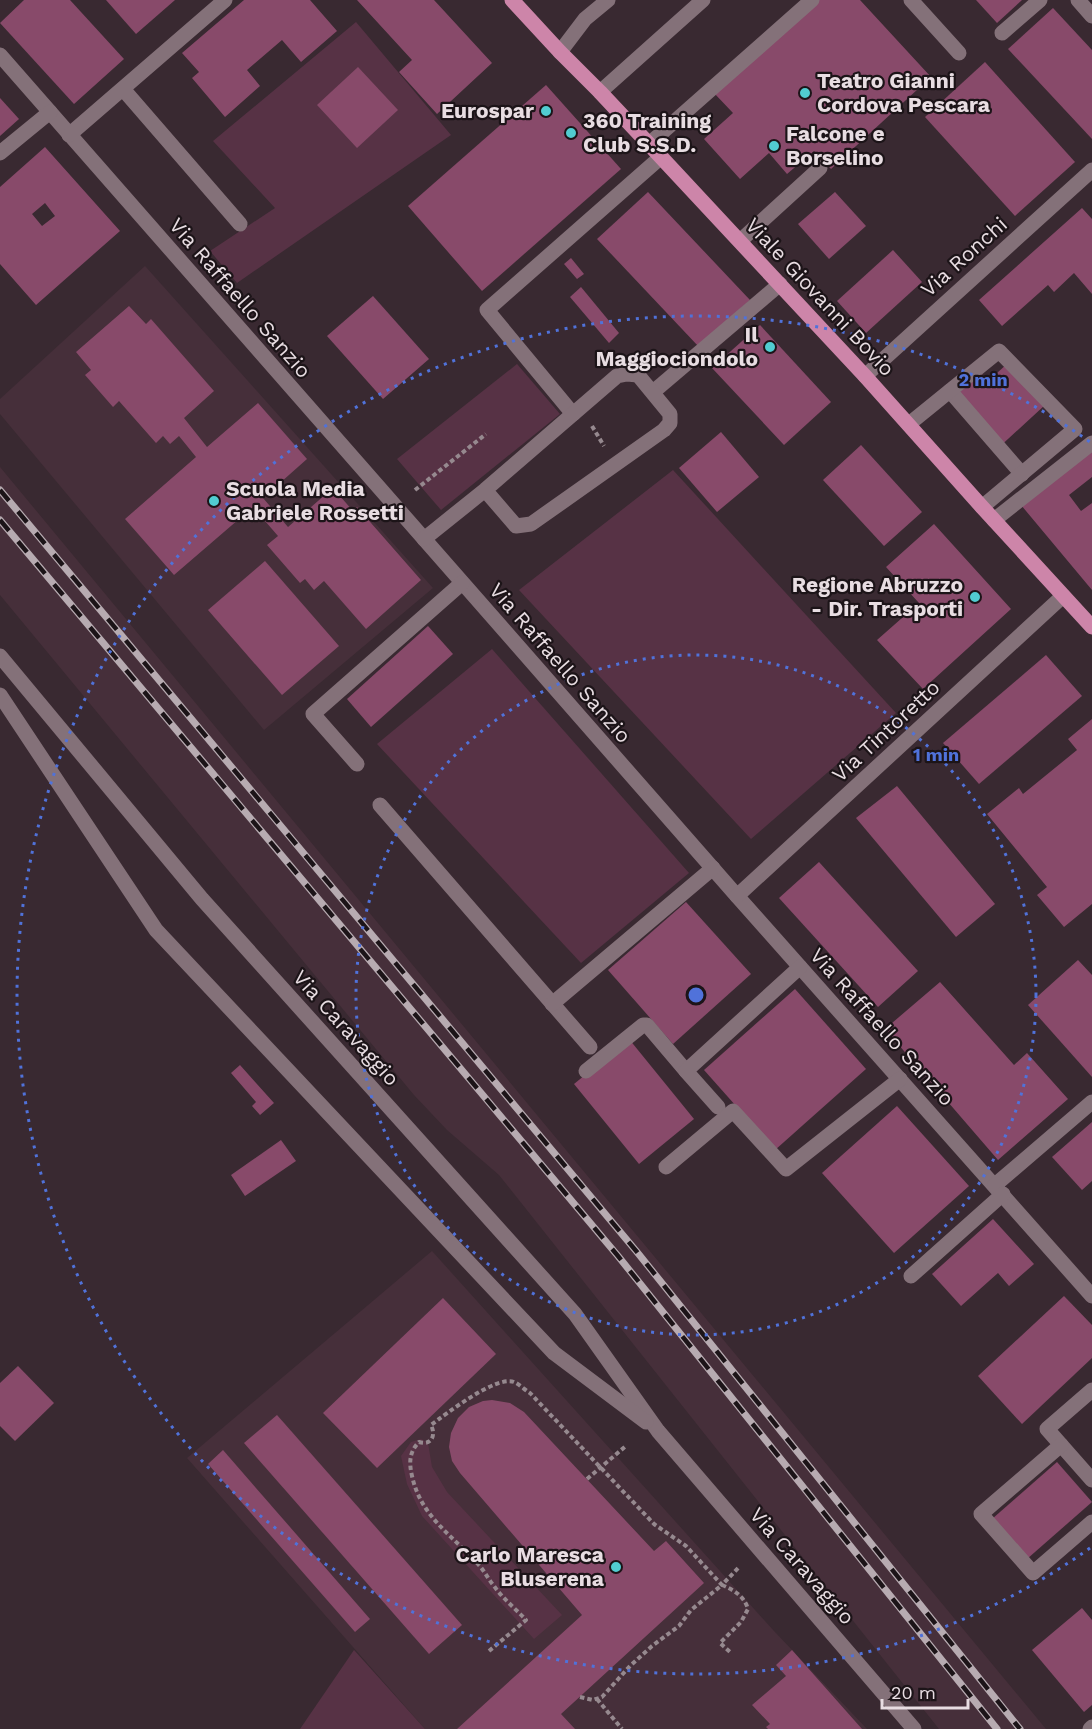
<svg xmlns="http://www.w3.org/2000/svg" width="1092" height="1729" font-family="'Work Sans',sans-serif">
  <style>
    .built { fill: #462f3a }
    .green { fill: #573245 }
    .building { fill: #884a6a; fill-rule: evenodd }
    .lines { fill: none; stroke-linecap: round; stroke-linejoin: round }
    .path { stroke: #96898f; stroke-width: 4; stroke-dasharray: 4.5 3; stroke-linecap: butt }
    .minor { stroke: #847179; stroke-width: 15 }
    .major { stroke: #cd85a9; stroke-width: 15 }
    .rail-casing { stroke: #b7abb1; stroke-width: 7 }
    .rail { stroke: #1c1418; stroke-width: 4.5; stroke-dasharray: 14; stroke-linecap: butt }
    .ring { fill: none; stroke: #5072da; stroke-width: 3; stroke-dasharray: 3 6 }
    .poi-dot { fill: #51ccd1; stroke: #1c1418; stroke-width: 2 }
    .labels { text-anchor: middle; stroke-width: 4.5; stroke-linejoin: round; paint-order: stroke }
    .poi-label { font-size: 21px; font-weight: bold; fill: #e8dde2; stroke: #1c1418; text-anchor: start }
    .street-label { font-size: 21px; fill: #e8dde2; stroke: #1c1418 }
    .centre { fill: #5072da; stroke: #1c1418; stroke-width: 3 }
    .ring-label { font-size: 18px; text-anchor: middle; font-weight: bold; fill: #5072da; stroke: #1c1418; stroke-width: 4.5; stroke-linejoin: round; paint-order: stroke }
  </style>
  <rect width="100%" height="100%" fill="#392931"/>
  <g class="built">
    <polygon points="145,266 433,588 264,730 0,414 0,399"/>
    <polygon points="0,467 116,607 1046,1729 939,1729 499,1175 447,1130 414,1095 0,595"/>
    <polygon points="432,1251 774,1631 867,1729 425,1729 187,1458"/>
  </g>
  <g class="green">
    <polygon points="356,22 451,135 237,283 210,251 275,208 213,141"/>
    <polygon points="517,364 560,414 441,510 397,459"/>
    <polygon points="673,470 896,713 751,839 519,590"/>
    <polygon points="492,649 689,873 581,963 377,744"/>
    <polygon points="421,1439 428,1443 432,1467 447,1492 562,1615 534,1639 422,1516 407,1484 401,1456 411,1442"/>
    <polygon points="354,1650 425,1729 300,1729"/>
  </g>
  <g class="building">
    <polygon points="24,0 70,0 124,59 74,104 0,23"/>
    <polygon points="106,0 175,0 136,34"/>
    <polygon points="244,0 310,0 337,31 301,62 282,40 247,70 260,86 225,117 192,78 199,72 182,53"/>
    <polygon points="357,0 434,0 492,63 437,114 399,72 412,60"/>
    <polygon points="817,0 860,0 931,77 831,169 814,151 787,174 769,153 740,179 704,139 733,113 714,93"/>
    <polygon points="976,0 1022,0 997,23"/>
    <polygon points="1053,8 1092,50 1092,139 1008,49"/>
    <polygon points="985,62 1075,162 1015,216 925,117"/>
    <polygon points="358,67 398,110 357,148 317,105"/>
    <polygon points="546,85 621,169 482,291 408,206"/>
    <polygon points="0,98 19,119 0,136"/>
    <path d="M45,147L120,231L36,305L0,264V187ZM45,203L55,216L42,226L32,214Z"/>
    <polygon points="648,192 750,300 699,347 597,239"/>
    <polygon points="835,192 866,226 829,259 798,224"/>
    <polygon points="1082,208 1092,219 1092,294 1074,273 1054,292 1048,285 1002,326 979,300"/>
    <polygon points="893,250 922,282 866,333 837,301"/>
    <polygon points="571,258 584,274 577,279 564,264"/>
    <polygon points="581,287 619,333 609,343 570,297"/>
    <polygon points="373,296 429,359 383,399 327,336"/>
    <polygon points="129,306 146,324 151,319 214,391 184,418 207,447 258,403 307,459 263,498 288,527 333,488 353,511 357,507 421,580 366,629 324,581 314,590 305,579 300,583 267,545 278,536 253,507 174,575 125,519 196,457 179,436 170,444 163,436 156,443 119,401 113,407 85,375 91,370 76,352"/>
    <polygon points="760,325 831,402 784,445 712,368"/>
    <polygon points="1007,364 1045,405 995,451 950,401 981,373 988,381"/>
    <polygon points="721,432 759,477 717,512 679,468"/>
    <polygon points="861,445 922,512 884,546 823,480"/>
    <polygon points="1092,448 1092,477 1069,495 1081,511 1092,503 1092,590 1021,505"/>
    <polygon points="934,524 1011,609 923,689 877,640 919,603 886,567"/>
    <polygon points="265,561 339,646 282,695 208,610"/>
    <polygon points="428,626 453,654 371,727 347,699"/>
    <polygon points="1046,655 1082,696 979,784 943,743"/>
    <polygon points="1092,719 1092,904 1064,927 1037,895 1047,887 987,814 1019,788 1023,794 1077,750 1068,739"/>
    <polygon points="897,786 995,904 956,937 856,818"/>
    <polygon points="819,862 918,971 878,1007 779,898"/>
    <polygon points="686,902 751,974 673,1044 608,970"/>
    <polygon points="1078,960 1092,975 1092,1077 1028,1005"/>
    <polygon points="940,982 1014,1065 1027,1053 1068,1099 998,1160 885,1029"/>
    <polygon points="795,989 866,1069 775,1150 704,1070"/>
    <polygon points="629,1039 694,1119 639,1164 574,1084"/>
    <polygon points="240,1065 274,1103 260,1115 252,1106 256,1102 231,1073"/>
    <polygon points="897,1106 969,1186 894,1253 822,1173"/>
    <polygon points="1092,1122 1092,1181 1082,1190 1052,1157"/>
    <polygon points="281,1140 296,1161 245,1196 231,1175"/>
    <polygon points="993,1219 1034,1264 1009,1286 998,1273 961,1306 932,1274"/>
    <polygon points="1064,1296 1092,1325 1092,1358 1022,1424 978,1376"/>
    <polygon points="443,1298 496,1354 377,1468 323,1413"/>
    <polygon points="18,1366 54,1403 15,1441 0,1426 0,1383"/>
    <polygon points="492,1400 510,1403 524,1412 654,1551 666,1541 704,1583 561,1714 575,1729 457,1729 582,1615 460,1473 452,1461 449,1447 451,1433 458,1418 469,1407 483,1401"/>
    <polygon points="277,1415 462,1625 429,1654 244,1443"/>
    <polygon points="223,1450 370,1619 355,1632 208,1464"/>
    <polygon points="1057,1462 1092,1502 1027,1559 992,1519"/>
    <polygon points="1082,1608 1092,1620 1092,1705 1084,1712 1032,1650"/>
    <polygon points="792,1650 862,1729 768,1729 766,1727 770,1724 752,1705 786,1676 776,1665"/>
  </g>
  <g class="lines">
    <g class="path">
      <polyline points="592,426 604,446"/>
      <polyline points="415,490 486,434"/>
      <polyline points="587,1479 627,1445"/>
      <path d="M489,1651L526,1620C516,1609 503,1599 494,1586C488,1579 484,1570 478,1564C452,1535 421,1517 412,1476C409,1463 409,1452 419,1442C432,1446 436,1435 431,1425C446,1414 496,1375 514,1382C519,1384 525,1390 530,1393L654,1524L686,1546L722,1585L740,1566"/>
      <path d="M580,1697L593,1700L602,1697L630,1666L652,1646L679,1626L691,1610L722,1585C734,1590 744,1596 748,1609L741,1622L720,1643L730,1652"/>
      <polyline points="597,1699 622,1729"/>
    </g>
    <g class="minor">
      <polyline points="911,0 959,53"/>
      <polyline points="1078,0 1092,16"/>
      <polyline points="1002,33 1040,0"/>
      <polyline points="560,52 585,19 608,0"/>
      <polyline points="0,55 737,896 1092,1296"/>
      <polyline points="123,89 240,224"/>
      <polyline points="600,92 703,0"/>
      <polyline points="69,135 225,0"/>
      <polyline points="649,144 812,0"/>
      <polyline points="0,153 50,112"/>
      <polyline points="740,241 820,168"/>
      <polyline points="865,376 1092,170"/>
      <polyline points="950,391 1022,474"/>
      <polyline points="653,392 780,284"/>
      <polyline points="573,414 487,310 661,157"/>
      <polyline points="909,424 999,351 1075,429 982,507"/>
      <polyline points="994,520 1092,443"/>
      <polyline points="424,539 485,490 617,376 627,374 638,375 670,414 670,423 664,430 531,524 516,526 485,490"/>
      <polyline points="0,656 202,899 575,1314 658,1431 914,1729"/>
      <polyline points="0,695 156,930 554,1353 646,1422"/>
      <polyline points="357,764 313,714 462,583"/>
      <polyline points="380,805 590,1047"/>
      <polyline points="737,896 1063,596"/>
      <polyline points="552,1004 713,868"/>
      <polyline points="586,1071 643,1025 647,1025 686,1071"/>
      <polyline points="718,1107 686,1071 800,967"/>
      <polyline points="666,1167 733,1111 786,1169 900,1079"/>
      <polyline points="995,1185 1092,1102"/>
      <polyline points="911,1276 1003,1194"/>
      <polyline points="1092,1390 1047,1429 1092,1480"/>
      <polyline points="1061,1445 981,1514 1033,1573 1092,1522"/>
      <polyline points="1090,1729 1092,1727"/>
    </g>
    <polyline class="major" points="512,0 560,52 600,92 661,157 865,376 982,507 1092,627"/>
    <defs>
      <g id="rail">
        <polyline points="0,490 637,1252 1020,1729"/>
        <polyline points="0,520 618,1256 997,1729"/>
      </g>
    </defs>
    <use href="#rail" class="rail-casing"/>
    <use href="#rail" class="rail"/>
  </g>
  <g class="ring">
    <circle cx="696" cy="995" r="340"/>
    <path d="M1090 1548A679 679 0 1 1 1090 442"/>
  </g>
  <g class="poi-dot">
    <circle cx="805" cy="93" r="6"/>
    <circle cx="546" cy="111" r="6"/>
    <circle cx="571" cy="133" r="6"/>
    <circle cx="774" cy="146" r="6"/>
    <circle cx="770" cy="347" r="6"/>
    <circle cx="214" cy="501" r="6"/>
    <circle cx="975" cy="597" r="6"/>
    <circle cx="616" cy="1567" r="6"/>
  </g>
  <g class="labels">
    <g class="poi-label">
      <text x="817" y="88">Teatro Gianni<tspan x="817" dy="24">Cordova Pescara</tspan></text>
      <text x="534" y="118" text-anchor="end">Eurospar</text>
      <text x="583" y="128">360 Training<tspan x="583" dy="24">Club S.S.D.</tspan></text>
      <text x="786" y="141">Falcone e<tspan x="786" dy="24">Borselino</tspan></text>
      <text x="758" y="342" text-anchor="end">Il<tspan x="758" dy="24">Maggiociondolo</tspan></text>
      <text x="226" y="496">Scuola Media<tspan x="226" dy="24">Gabriele Rossetti</tspan></text>
      <text x="963" y="592" text-anchor="end">Regione Abruzzo<tspan x="963" dy="24">- Dir. Trasporti</tspan></text>
      <text x="604" y="1562" text-anchor="end">Carlo Maresca<tspan x="604" dy="24">Bluserena</tspan></text>
    </g>
    <g class="street-label">
      <text transform="translate(964 257) rotate(-42)" y="7">Via Ronchi</text>
      <text transform="translate(820 297) rotate(47)" y="7">Viale Giovanni Bovio</text>
      <text transform="translate(240 298) rotate(49)" y="7">Via Raffaello Sanzio</text>
      <text transform="translate(560 663) rotate(49)" y="7">Via Raffaello Sanzio</text>
      <text transform="translate(886 731) rotate(-43)" y="7">Via Tintoretto</text>
      <text transform="translate(882 1027) rotate(48)" y="7">Via Raffaello Sanzio</text>
      <text transform="translate(346 1028) rotate(48)" y="7">Via Caravaggio</text>
      <text transform="translate(802 1566) rotate(49)" y="7">Via Caravaggio</text>
    </g>
  </g>
  <circle cx="696" cy="995" r="9" class="centre"/>
  <g class="ring-label">
    <text x="983" y="386">2 min</text>
    <text x="936" y="761">1 min</text>
  </g>
  <path d="M882 1699v9h86v-9" fill="none" stroke="#e8dde2" stroke-width="3"/>
  <text x="891" y="1699" font-size="18" fill="#e8dde2" stroke="#1c1418" stroke-width="4.5" paint-order="stroke">20 m</text>
</svg>
